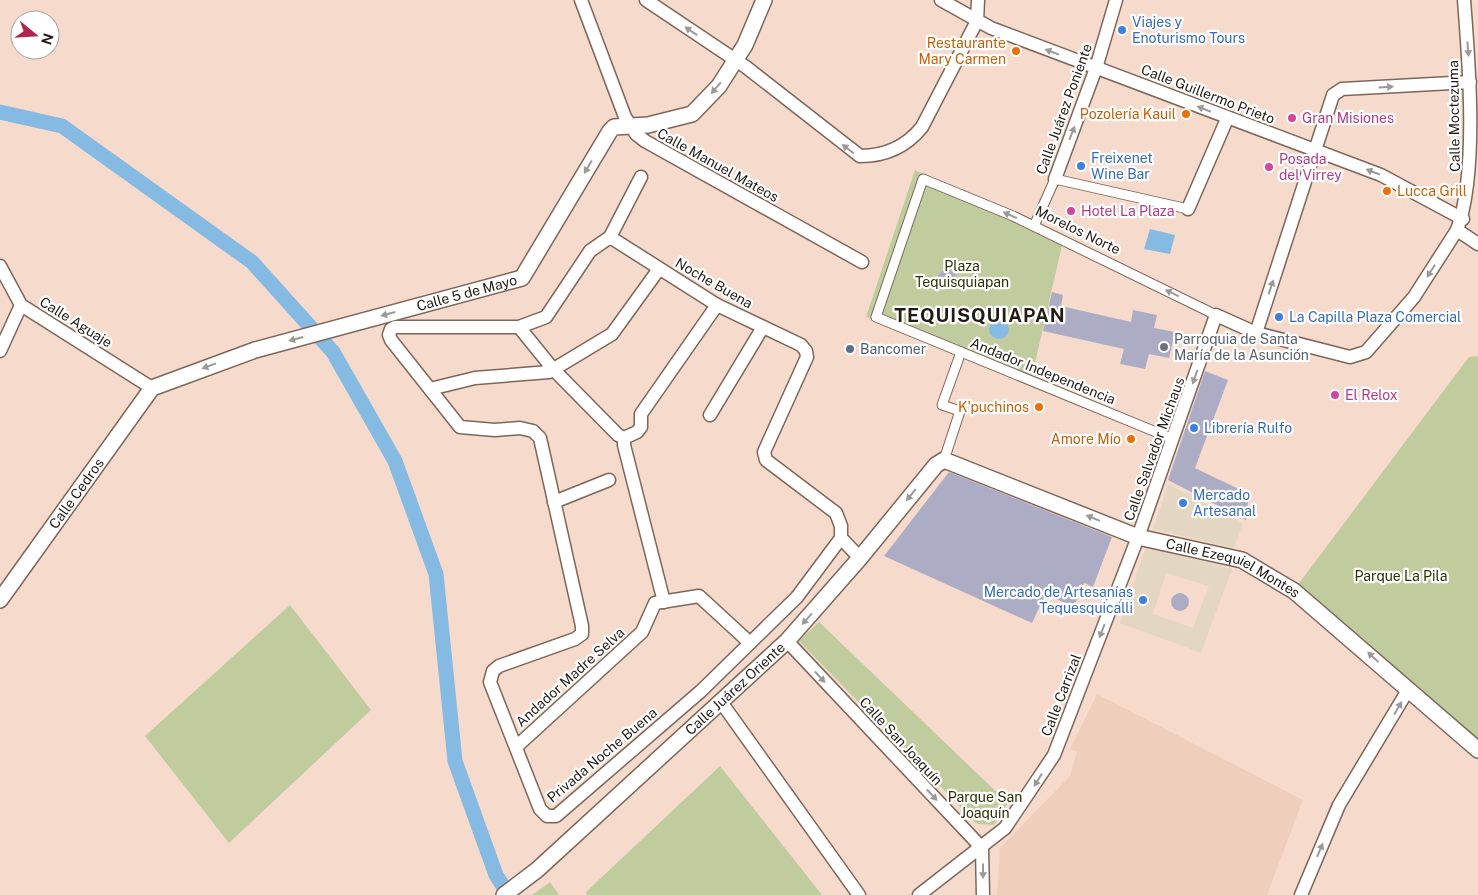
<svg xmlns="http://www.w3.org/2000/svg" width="1478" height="895" font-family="'Public Sans',sans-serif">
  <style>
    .commercial { fill: #e3d6c2; fill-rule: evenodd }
    .built { fill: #efcebb }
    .green { fill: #c0cb9e }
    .water { fill: #85bae2 }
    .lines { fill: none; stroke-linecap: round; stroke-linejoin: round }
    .canal { stroke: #85bae2; stroke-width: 15 }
    .building { fill: #adacc5 }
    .pedestrian-casing { stroke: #7d6659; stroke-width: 11 }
    .minor-casing { stroke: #7d6659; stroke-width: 15 }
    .tertiary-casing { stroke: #7d6659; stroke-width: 18 }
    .pedestrian { stroke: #fff; stroke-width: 9 }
    .minor { stroke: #fff; stroke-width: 12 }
    .tertiary { stroke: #fff; stroke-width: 15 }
    .oneway { fill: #9c9896 }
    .shop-dot { fill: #3f7fe0; stroke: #fff; stroke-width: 2 }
    .food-dot { fill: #e8710a; stroke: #fff; stroke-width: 2 }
    .hotel-dot { fill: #d1479c; stroke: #fff; stroke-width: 2 }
    .worship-dot { fill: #6b7280; stroke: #fff; stroke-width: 2 }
    .service-dot { fill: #5c6f8a; stroke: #fff; stroke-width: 2 }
    .labels { text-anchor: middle; stroke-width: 4.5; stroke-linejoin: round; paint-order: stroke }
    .shop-label { font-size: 14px; fill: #366cbe; stroke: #fff; text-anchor: start }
    .food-label { font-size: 14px; fill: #c56008; stroke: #fff; text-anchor: end }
    .street-label { font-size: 14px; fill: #241b15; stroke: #fff }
    .hotel-label { font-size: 14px; fill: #b23c85; stroke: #fff; text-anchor: start }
    .park-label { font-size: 14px; fill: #2a3204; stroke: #fff }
    .worship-label { font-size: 14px; fill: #5b616d; stroke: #fff; text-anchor: start }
    .service-label { font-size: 14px; fill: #4e5e75; stroke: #fff; text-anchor: start }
    .district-label { font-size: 19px; font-weight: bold; letter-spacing: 1px; fill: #241b15; stroke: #fff }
  </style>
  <rect width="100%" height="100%" fill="#f6dbcc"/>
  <g class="commercial">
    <polygon points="1168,484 1243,523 1234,548 1153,529"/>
    <path d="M1146,547L1232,569L1201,653L1120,623ZM1166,573L1209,586L1193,628L1153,614Z"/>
  </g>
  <polygon class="built" points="1097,694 1303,800 1267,895 997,895 1000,848 1070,776 1077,752 1070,749"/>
  <g class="green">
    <polygon points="915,170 1063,241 1032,376 866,317"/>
    <polygon points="1478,356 1478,745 1297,586 1469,357"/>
    <polygon points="290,605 371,710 229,843 145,736"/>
    <polygon points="819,622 1008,803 994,825 977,824 799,641"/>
    <polygon points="720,766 822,895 587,895 586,892"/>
    <polygon points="550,882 559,895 532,895"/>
  </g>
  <g class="water">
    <polygon points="1150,229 1175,235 1170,254 1144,249"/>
    <circle cx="999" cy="329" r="10"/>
  </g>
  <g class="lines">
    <polyline class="canal" points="0,112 62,126 252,262 333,352 395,461 436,574 455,761 496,875 509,895"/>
  </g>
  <g class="building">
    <circle cx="947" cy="280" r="10"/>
    <polygon points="1052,292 1063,295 1061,306 1131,322 1133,310 1157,315 1154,328 1175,332 1169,358 1149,354 1145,369 1120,364 1124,349 1043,331"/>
    <polygon points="1205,371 1228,380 1195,468 1249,494 1246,520 1168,480"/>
    <polygon points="949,472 1112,537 1093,587 1084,583 1074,606 1045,595 1032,623 884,556"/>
    <circle cx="1180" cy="602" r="9"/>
  </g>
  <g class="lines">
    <defs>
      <g id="pedestrian">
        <polyline points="1034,226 1055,179 1188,209"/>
        <polyline points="1173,439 876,317 923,179 1013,216 1216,315"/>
        <polyline points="944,460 960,411 942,405 961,352"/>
      </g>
      <g id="minor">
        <polyline points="581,0 625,117 636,134 645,141 862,262"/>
        <path d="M646,0L746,67L860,156C885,156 906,147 922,127L977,21L978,0"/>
        <polyline points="941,0 991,28 1381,175 1463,219"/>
        <polyline points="1055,179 1096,68 1116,0"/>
        <polyline points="1188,209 1227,119"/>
        <polyline points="1457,230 1478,244"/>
        <polyline points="610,237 641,177"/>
        <polyline points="0,266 21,305 152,388"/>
        <polyline points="519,327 553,369 618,435 624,438"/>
        <polyline points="1256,333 1333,95 1342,89 1470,82"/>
        <polyline points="0,351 21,305"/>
        <polyline points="430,389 475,378 549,372 612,334 659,269"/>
        <polyline points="710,415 763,327"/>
        <polyline points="624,438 624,445 664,602"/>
        <polyline points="624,438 637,432 641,427 641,414 717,305"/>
        <polyline points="554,502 609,480"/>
        <polyline points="841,538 797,597 701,691 556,816 547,816 540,809 490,682 493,671 499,666 575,639 582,634 582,626 540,438 533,431 520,428 495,430 460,427 391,340 389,335 391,329 395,327 519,327 546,317 590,251 610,237 717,305 801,345 806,351 807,357 764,452 766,460 836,513 841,526 841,538 860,558"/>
        <polyline points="787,641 982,848 983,895"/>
        <polyline points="721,702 859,895"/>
        <polyline points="516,747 642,632 655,603 699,596 750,643"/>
        <path d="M919,895L1005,828L1054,755L1138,537L1216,315L1256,333L1350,357L1366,352L1414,297L1457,230C1478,173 1469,63 1464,0"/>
        <polyline points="1301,895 1339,805 1408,690"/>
      </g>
      <g id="tertiary">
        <path id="s1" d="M0,600L152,388L255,350L522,278L610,131L614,127L648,125L692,114L719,86L745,45L764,0"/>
        <path id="s2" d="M504,895L537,870L787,641L860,558L936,465L944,460L1138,537L1242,560L1294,591L1478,750"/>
      </g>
    </defs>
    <use href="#pedestrian" class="pedestrian-casing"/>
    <use href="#minor" class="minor-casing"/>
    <use href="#tertiary" class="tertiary-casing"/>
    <use href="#pedestrian" class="pedestrian"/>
    <use href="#minor" class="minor"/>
    <use href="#tertiary" class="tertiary"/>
  </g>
  <defs><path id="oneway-solid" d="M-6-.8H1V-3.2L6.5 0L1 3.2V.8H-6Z" transform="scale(1.25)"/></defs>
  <g class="oneway">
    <use href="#oneway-solid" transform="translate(691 31) rotate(-146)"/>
    <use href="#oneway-solid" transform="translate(1468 49) rotate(85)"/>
    <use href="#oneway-solid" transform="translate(1052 52) rotate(-159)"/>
    <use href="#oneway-solid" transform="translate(1386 87) rotate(-3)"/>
    <use href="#oneway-solid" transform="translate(716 88) rotate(131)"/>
    <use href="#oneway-solid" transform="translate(1204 109) rotate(-158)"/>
    <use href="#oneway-solid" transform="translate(1072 133) rotate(-69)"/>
    <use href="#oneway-solid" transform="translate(848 149) rotate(-143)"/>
    <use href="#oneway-solid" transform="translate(588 167) rotate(121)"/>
    <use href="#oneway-solid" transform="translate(1373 172) rotate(-159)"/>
    <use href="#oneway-solid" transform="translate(1010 215) rotate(-156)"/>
    <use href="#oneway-solid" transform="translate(1431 271) rotate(123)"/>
    <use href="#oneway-solid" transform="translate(1271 287) rotate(-72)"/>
    <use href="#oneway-solid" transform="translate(1172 293) rotate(-154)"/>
    <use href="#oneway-solid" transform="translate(388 314) rotate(165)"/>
    <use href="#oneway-solid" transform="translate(296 339) rotate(165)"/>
    <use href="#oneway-solid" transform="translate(209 366) rotate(160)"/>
    <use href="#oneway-solid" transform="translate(1195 377) rotate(110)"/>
    <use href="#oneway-solid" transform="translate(911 495) rotate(129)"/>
    <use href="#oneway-solid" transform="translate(1093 518) rotate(-158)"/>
    <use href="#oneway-solid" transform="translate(807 619) rotate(132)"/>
    <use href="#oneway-solid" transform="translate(1102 631) rotate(111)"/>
    <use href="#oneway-solid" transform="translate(1373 657) rotate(-137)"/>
    <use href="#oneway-solid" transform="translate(820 677) rotate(47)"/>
    <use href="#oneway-solid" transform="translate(1398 708) rotate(-59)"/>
    <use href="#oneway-solid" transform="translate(1038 780) rotate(122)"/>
    <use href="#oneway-solid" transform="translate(932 795) rotate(47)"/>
    <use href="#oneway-solid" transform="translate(1320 850) rotate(-67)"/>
    <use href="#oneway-solid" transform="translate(983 871) rotate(90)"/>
  </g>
  <g class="shop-dot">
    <circle cx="1122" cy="30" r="5"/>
    <circle cx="1081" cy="166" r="5"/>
    <circle cx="1279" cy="317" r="5"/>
    <circle cx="1194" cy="428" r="5"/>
    <circle cx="1183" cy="503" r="5"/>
    <circle cx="1143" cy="600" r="5"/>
  </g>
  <g class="food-dot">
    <circle cx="1016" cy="51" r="5"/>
    <circle cx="1186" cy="114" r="5"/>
    <circle cx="1387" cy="191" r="5"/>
    <circle cx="1039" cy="407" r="5"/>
    <circle cx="1131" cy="439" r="5"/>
  </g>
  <g class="hotel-dot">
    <circle cx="1292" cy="118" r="5"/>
    <circle cx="1269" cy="167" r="5"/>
    <circle cx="1071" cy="211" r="5"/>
    <circle cx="1335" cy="395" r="5"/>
  </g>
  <circle class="worship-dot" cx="1164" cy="347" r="5"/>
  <circle class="service-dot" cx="850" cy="349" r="5"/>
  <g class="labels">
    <g class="shop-label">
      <text x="1132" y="27">Viajes y<tspan x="1132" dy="16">Enoturismo Tours</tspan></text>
      <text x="1091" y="163">Freixenet<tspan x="1091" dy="16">Wine Bar</tspan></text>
      <text x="1289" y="322">La Capilla Plaza Comercial</text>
      <text x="1204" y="433">Librería Rulfo</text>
      <text x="1193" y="500">Mercado<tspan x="1193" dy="16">Artesanal</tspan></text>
      <text x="1133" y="597" text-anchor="end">Mercado de Artesanías<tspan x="1133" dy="16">Tequesquicalli</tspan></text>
    </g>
    <g class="food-label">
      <text x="1006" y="48">Restaurante<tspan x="1006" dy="16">Mary Carmen</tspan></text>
      <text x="1176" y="119">Pozolería Kauil</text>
      <text x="1397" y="196" text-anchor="start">Lucca Grill</text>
      <text x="1029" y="412">K'puchinos</text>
      <text x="1121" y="444">Amore Mío</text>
    </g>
    <g class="street-label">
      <text transform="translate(1208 94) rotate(21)" y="5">Calle Guillermo Prieto</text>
      <text transform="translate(1064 109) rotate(-70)" y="5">Calle Juárez Poniente</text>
      <text transform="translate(1454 116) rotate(-91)" y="5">Calle Moctezuma</text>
      <text transform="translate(718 165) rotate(29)" y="5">Calle Manuel Mateos</text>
      <text transform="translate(1078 230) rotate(26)" y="5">Morelos Norte</text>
      <text transform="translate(714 283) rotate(30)" y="5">Noche Buena</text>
      <text dy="5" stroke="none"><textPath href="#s1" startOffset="590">Calle 5 de Mayo</textPath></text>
      <text transform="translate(76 322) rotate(32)" y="5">Calle Aguaje</text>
      <text transform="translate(1043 371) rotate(22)" y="5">Andador Independencia</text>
      <text transform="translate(1154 449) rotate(-70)" y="5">Calle Salvador Michaus</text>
      <text dy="5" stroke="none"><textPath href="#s1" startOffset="131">Calle Cedros</textPath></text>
      <text dy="5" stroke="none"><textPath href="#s2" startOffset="930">Calle Ezequiel Montes</textPath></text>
      <text transform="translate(570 677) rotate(-42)" y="5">Andador Madre Selva</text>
      <text dy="5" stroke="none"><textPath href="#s2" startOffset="310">Calle Juárez Oriente</textPath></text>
      <text transform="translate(1061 695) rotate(-69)" y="5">Calle Carrizal</text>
      <text transform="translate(901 741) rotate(47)" y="5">Calle San Joaquín</text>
      <text transform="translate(602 755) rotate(-40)" y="5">Privada Noche Buena</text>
    </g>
    <g class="hotel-label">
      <text x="1302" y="123">Gran Misiones</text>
      <text x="1279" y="164">Posada<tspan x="1279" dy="16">del Virrey</tspan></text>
      <text x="1081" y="216">Hotel La Plaza</text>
      <text x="1345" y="400">El Relox</text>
    </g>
    <g class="park-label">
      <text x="962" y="271">Plaza<tspan x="962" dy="16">Tequisquiapan</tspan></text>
      <text x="1401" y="581">Parque La Pila</text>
      <text x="985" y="802">Parque San<tspan x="985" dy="16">Joaquín</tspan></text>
    </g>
    <g class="worship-label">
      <text x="1174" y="344">Parroquia de Santa<tspan x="1174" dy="16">María de la Asunción</tspan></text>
    </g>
    <g class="service-label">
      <text x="860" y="354">Bancomer</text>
    </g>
    <g class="district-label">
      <text x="980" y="322">TEQUISQUIAPAN</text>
    </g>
  </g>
  <g transform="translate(35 35) rotate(108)"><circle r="24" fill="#ffffff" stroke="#a7a4a1"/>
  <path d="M0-4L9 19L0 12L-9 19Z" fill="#b42451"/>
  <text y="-8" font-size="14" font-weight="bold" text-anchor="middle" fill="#241b15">N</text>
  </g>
</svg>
